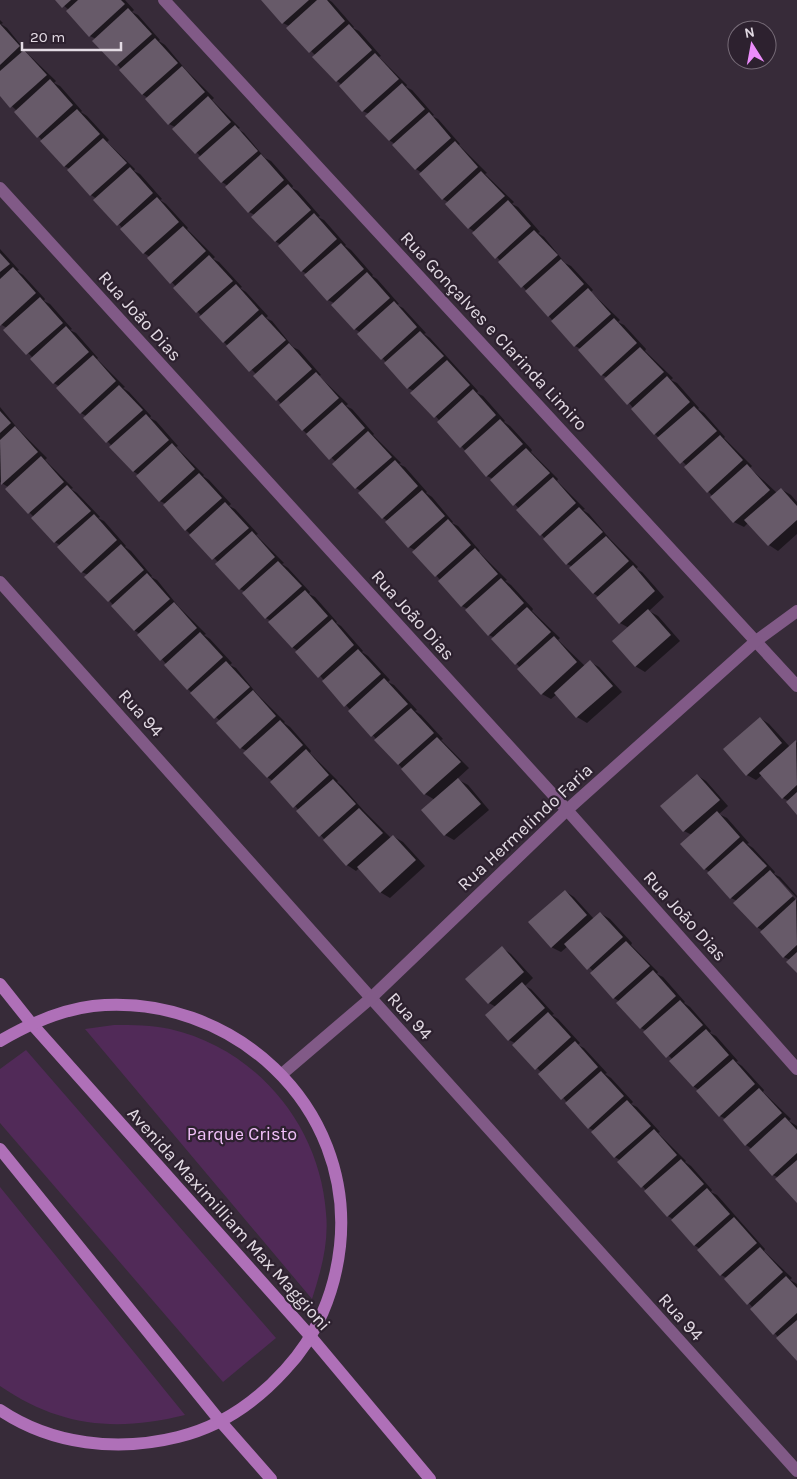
<svg xmlns="http://www.w3.org/2000/svg" width="797" height="1479" font-family="Karla,sans-serif">
  <style>
    .green { fill: #512a58 }
    .shadow { fill: #0007 }
    .building { fill: #675a69 }
    .lines { fill: none; stroke-linecap: round; stroke-linejoin: round }
    .street { stroke: #815a87; stroke-width: 12 }
    .secondary { stroke: #af70b8; stroke-width: 12 }
    .labels { text-anchor: middle; stroke-width: 4.5; stroke-linejoin: round; paint-order: stroke }
    .street-label { font-size: 18px; fill: #e3dbe4; stroke: #2d212f }
    .park-label { font-size: 18px; fill: #f1c0f9; stroke: #2d212f }
  </style>
  <rect width="100%" height="100%" fill="#372b39"/>
  <g class="green">
    <path d="M114,1025C133,1025 152,1025 170,1029C257,1049 320,1126 326,1213C329,1243 321,1271 312,1299L85,1029Z"/>
    <polygon points="26,1050 276,1338 223,1382 0,1123 0,1069"/>
    <path d="M0,1187L185,1415C116,1432 60,1427 0,1386Z"/>
  </g>
  <g class="shadow">
    <polygon points="57,0 125,0 134,10 132,12 138,15 160,40 159,41 165,45 186,70 214,98 212,100 240,128 238,129 244,133 265,158 271,161 293,186 292,188 298,191 320,216 318,217 324,220 346,245 345,246 351,250 373,275 372,276 377,279 399,304 397,305 403,308 426,333 424,334 430,338 478,391 477,393 483,396 505,421 504,422 510,426 532,450 531,452 558,479 557,481 585,509 583,510 589,514 610,539 638,567 636,569 642,572 664,597 649,611 658,616 680,641 645,672 635,666 629,628 620,623 599,597 593,593 573,567 567,564 493,479 487,476 414,391 408,388 361,333 355,329 332,305 334,303 328,300 307,274 302,271 281,245 275,241 255,215 249,212 228,186 222,182 200,158 201,157 174,129 175,127 169,124 148,98 142,94 96,39 90,36 69,10"/>
    <polygon points="263,0 329,0 332,2 354,27 353,28 359,31 381,56 379,57 407,85 406,87 412,90 434,115 432,116 438,119 460,144 459,145 487,173 485,174 514,202 512,204 518,207 540,232 538,233 544,237 565,263 571,266 593,290 591,292 620,320 618,322 624,325 646,349 645,351 673,378 671,380 677,383 699,408 698,409 704,413 725,437 724,438 752,466 750,468 777,493 781,489 791,495 797,502 797,534 778,551 769,545 748,523 744,527 734,522 687,466 655,434 608,378 602,375 581,349 575,346 475,232 469,228 447,204 448,202 443,199 422,173 416,169 394,145 395,144 389,140 369,114 363,111 342,85 337,81 316,56 288,28 289,26 283,23"/>
    <polygon points="0,20 3,23 1,24 7,28 28,54 56,81 54,83 60,86 82,111 81,112 87,116 109,140 107,142 135,169 134,171 140,174 162,199 160,200 166,204 188,228 187,229 215,257 213,259 219,262 242,287 240,288 246,292 268,316 266,318 272,321 293,347 299,350 321,375 319,376 348,404 346,406 352,409 374,434 373,435 401,463 399,464 405,467 427,492 426,493 432,497 453,522 452,523 458,526 480,551 479,552 507,580 505,581 511,585 533,609 532,611 560,638 558,640 585,666 590,662 599,667 622,692 587,723 577,717 557,694 551,699 542,694 495,638 489,635 468,609 462,606 415,550 409,547 388,521 383,518 362,492 356,488 334,464 336,462 303,430 256,374 224,342 150,257 144,253 97,199 91,195 70,169 64,166 17,111 0,95"/>
    <polygon points="0,249 19,270 17,271 23,275 45,299 44,301 50,304 72,329 70,330 76,333 98,358 97,359 125,387 123,388 129,392 151,416 150,418 156,421 178,446 176,447 204,475 203,476 209,480 231,504 229,506 235,509 258,534 256,535 284,563 282,564 288,568 310,592 309,594 315,597 337,622 336,623 341,626 363,651 362,652 368,656 390,680 388,682 394,685 417,710 415,711 421,715 443,739 441,740 469,768 457,779 468,785 489,810 454,840 445,835 435,800 425,794 298,651 292,647 271,621 266,618 246,592 240,589 219,563 186,530 164,506 166,504 160,501 139,475 133,471 112,446 84,418 86,416 81,413 60,387 54,383 32,359 33,358 5,330 7,328 0,324"/>
    <polygon points="0,407 19,430 47,458 45,460 73,488 71,489 77,493 100,517 98,518 104,521 126,546 125,547 131,551 152,576 151,577 157,580 178,606 206,634 204,635 210,639 232,663 230,665 236,668 257,694 285,722 284,723 290,727 311,751 310,753 338,781 337,782 342,786 364,811 391,838 393,836 403,842 425,866 390,898 380,892 359,868 356,871 347,865 273,781 267,777 247,751 241,748 220,721 188,689 140,634 134,630 88,575 82,572 61,546 55,542 33,518 34,517 6,489 8,487 0,482"/>
    <polygon points="760,718 769,724 790,747 797,742 797,813 789,801 783,798 762,775 756,780 747,775"/>
    <polygon points="697,775 706,781 728,806 719,814 727,818 749,843 747,844 753,848 775,872 774,874 780,877 797,896 797,898 778,878 775,878 797,901 797,972 790,960 784,957 763,931 757,927 737,901 731,898 710,872 705,869 692,835 684,831"/>
    <polygon points="565,891 574,897 594,919 600,913 610,919 632,943 631,945 658,972 657,974 663,977 685,1002 684,1003 690,1007 711,1031 710,1033 716,1036 738,1061 736,1062 742,1066 764,1090 763,1092 791,1119 789,1121 797,1126 797,1201 779,1178 773,1175 752,1149 746,1145 724,1120 726,1119 720,1116 699,1090 693,1086 673,1060 645,1032 647,1031 641,1028 620,1002 614,998 594,972 568,946 561,952 551,947"/>
    <polygon points="502,948 511,954 533,978 525,986 531,989 554,1014 552,1015 558,1019 580,1043 578,1045 584,1048 607,1073 605,1074 611,1078 633,1102 631,1104 637,1107 660,1132 658,1133 686,1161 685,1162 691,1166 712,1190 711,1192 717,1195 765,1249 764,1251 792,1278 790,1280 797,1284 797,1359 727,1278 721,1275 700,1249 694,1245 674,1220 668,1216 621,1161 615,1157 593,1133 595,1131 589,1128 542,1073 514,1045 515,1043 509,1040 496,1007 489,1003 467,979"/>
  </g>
  <g class="building">
    <polygon points="55,0 71,0 62,8"/>
    <polygon points="78,0 121,0 125,4 89,37 66,11"/>
    <polygon points="261,0 309,0 282,24"/>
    <polygon points="317,0 327,0 345,21 309,53 286,28"/>
    <polygon points="128,8 152,34 116,66 92,41"/>
    <polygon points="0,24 20,46 0,65"/>
    <polygon points="349,24 372,50 336,82 312,57"/>
    <polygon points="155,38 178,63 142,95 119,70"/>
    <polygon points="24,50 47,75 10,108 0,96 0,71"/>
    <polygon points="375,53 399,79 362,112 339,86"/>
    <polygon points="182,66 205,92 168,125 145,99"/>
    <polygon points="50,79 73,105 37,138 14,112"/>
    <polygon points="402,83 425,109 389,141 365,116"/>
    <polygon points="208,96 231,122 195,154 172,129"/>
    <polygon points="77,109 100,134 64,167 40,141"/>
    <polygon points="429,112 451,138 415,170 392,145"/>
    <polygon points="235,125 258,151 221,183 198,158"/>
    <polygon points="103,138 127,163 90,196 67,170"/>
    <polygon points="455,141 478,167 442,200 419,174"/>
    <polygon points="261,154 284,180 248,213 225,187"/>
    <polygon points="130,167 153,193 117,226 93,200"/>
    <polygon points="481,171 505,196 468,229 445,204"/>
    <polygon points="288,184 311,210 275,242 251,217"/>
    <polygon points="157,197 179,222 143,254 120,229"/>
    <polygon points="508,200 531,226 495,259 472,233"/>
    <polygon points="314,213 337,239 301,272 278,246"/>
    <polygon points="183,226 206,251 170,284 147,258"/>
    <polygon points="534,230 558,255 521,288 498,262"/>
    <polygon points="341,243 364,269 327,301 304,275"/>
    <polygon points="0,253 10,264 0,272"/>
    <polygon points="209,255 233,281 196,313 173,288"/>
    <polygon points="561,259 584,284 548,317 525,291"/>
    <polygon points="13,267 36,293 0,326 0,279"/>
    <polygon points="367,272 390,298 354,330 331,305"/>
    <polygon points="236,284 259,310 223,343 199,317"/>
    <polygon points="588,288 611,314 574,347 551,321"/>
    <polygon points="40,297 63,323 26,355 3,330"/>
    <polygon points="394,301 417,327 381,360 357,334"/>
    <polygon points="262,314 286,340 249,372 226,346"/>
    <polygon points="614,318 637,343 601,376 578,350"/>
    <polygon points="66,326 89,352 53,384 30,359"/>
    <polygon points="420,331 444,356 407,389 384,363"/>
    <polygon points="289,343 312,369 276,401 253,376"/>
    <polygon points="640,347 664,372 627,405 604,379"/>
    <polygon points="93,355 116,381 80,414 56,388"/>
    <polygon points="447,360 470,385 434,418 410,393"/>
    <polygon points="316,372 339,398 302,431 279,405"/>
    <polygon points="667,376 690,402 654,435 631,409"/>
    <polygon points="119,385 143,410 106,443 83,418"/>
    <polygon points="473,389 496,415 460,448 437,422"/>
    <polygon points="342,402 365,428 329,460 306,434"/>
    <polygon points="694,406 717,431 680,464 657,438"/>
    <polygon points="0,411 11,423 0,433"/>
    <polygon points="146,414 169,440 133,472 109,447"/>
    <polygon points="500,419 523,444 486,477 464,451"/>
    <polygon points="15,426 38,452 1,485 0,440"/>
    <polygon points="368,431 392,457 355,489 332,464"/>
    <polygon points="720,435 743,460 707,493 684,467"/>
    <polygon points="172,443 195,469 159,502 136,476"/>
    <polygon points="526,448 550,473 513,506 490,480"/>
    <polygon points="41,456 64,482 28,514 5,489"/>
    <polygon points="395,460 418,486 382,519 358,493"/>
    <polygon points="747,464 770,490 733,523 710,497"/>
    <polygon points="199,473 222,498 185,531 163,505"/>
    <polygon points="553,477 576,503 540,536 516,510"/>
    <polygon points="67,485 91,511 54,543 31,518"/>
    <polygon points="781,488 797,506 797,520 768,546 744,520"/>
    <polygon points="422,490 445,516 408,548 385,522"/>
    <polygon points="225,502 249,528 212,560 189,535"/>
    <polygon points="579,507 603,532 566,565 543,539"/>
    <polygon points="94,514 117,540 81,573 57,547"/>
    <polygon points="448,519 471,545 435,577 412,552"/>
    <polygon points="252,531 275,557 239,590 215,564"/>
    <polygon points="606,536 629,561 593,594 569,568"/>
    <polygon points="121,544 144,570 108,602 84,577"/>
    <polygon points="475,548 498,574 461,607 438,581"/>
    <polygon points="278,561 302,586 265,619 242,593"/>
    <polygon points="633,565 655,591 619,624 596,598"/>
    <polygon points="147,573 170,599 134,631 111,606"/>
    <polygon points="501,578 524,603 488,636 465,610"/>
    <polygon points="305,590 328,616 292,648 268,622"/>
    <polygon points="174,602 197,628 160,661 137,635"/>
    <polygon points="527,607 551,632 515,665 491,639"/>
    <polygon points="648,609 671,635 635,667 612,641"/>
    <polygon points="332,619 354,645 318,678 295,652"/>
    <polygon points="200,632 223,657 187,690 164,665"/>
    <polygon points="554,636 577,662 541,695 517,669"/>
    <polygon points="358,649 381,674 344,707 322,681"/>
    <polygon points="590,660 613,686 576,718 554,693"/>
    <polygon points="226,661 250,687 214,719 190,693"/>
    <polygon points="384,678 408,704 371,737 348,711"/>
    <polygon points="253,690 276,716 240,749 216,723"/>
    <polygon points="411,708 434,733 398,765 374,740"/>
    <polygon points="760,717 782,743 746,776 723,749"/>
    <polygon points="280,720 303,745 267,778 243,753"/>
    <polygon points="437,737 461,762 424,795 401,769"/>
    <polygon points="796,740 797,785 782,799 759,773"/>
    <polygon points="306,749 329,775 293,808 270,782"/>
    <polygon points="697,774 720,800 683,832 660,806"/>
    <polygon points="458,778 481,804 444,836 421,810"/>
    <polygon points="333,779 356,804 319,837 296,811"/>
    <polygon points="797,792 797,815 786,802"/>
    <polygon points="359,808 383,833 346,866 323,840"/>
    <polygon points="717,811 740,837 704,870 680,844"/>
    <polygon points="393,835 416,860 380,893 357,867"/>
    <polygon points="743,841 767,866 730,899 707,873"/>
    <polygon points="770,870 793,896 757,928 733,903"/>
    <polygon points="565,890 587,915 551,948 528,922"/>
    <polygon points="796,899 797,945 783,958 760,932"/>
    <polygon points="600,912 623,937 587,970 564,944"/>
    <polygon points="626,941 650,966 613,999 590,973"/>
    <polygon points="502,946 524,972 488,1004 465,979"/>
    <polygon points="797,952 797,973 786,962"/>
    <polygon points="653,970 676,996 640,1029 616,1003"/>
    <polygon points="522,982 545,1008 508,1041 485,1015"/>
    <polygon points="680,1000 703,1025 666,1058 643,1032"/>
    <polygon points="548,1012 571,1037 535,1070 512,1045"/>
    <polygon points="706,1029 729,1055 693,1087 669,1061"/>
    <polygon points="575,1041 598,1067 561,1100 538,1074"/>
    <polygon points="733,1059 755,1084 719,1117 696,1091"/>
    <polygon points="601,1071 624,1096 588,1129 565,1103"/>
    <polygon points="759,1088 782,1113 745,1146 723,1120"/>
    <polygon points="627,1100 651,1126 614,1158 591,1132"/>
    <polygon points="785,1117 797,1130 797,1153 772,1176 749,1150"/>
    <polygon points="654,1129 677,1155 641,1188 617,1162"/>
    <polygon points="681,1159 704,1184 667,1217 644,1191"/>
    <polygon points="797,1160 797,1203 775,1179"/>
    <polygon points="707,1188 730,1214 694,1246 671,1220"/>
    <polygon points="734,1217 757,1243 720,1276 697,1250"/>
    <polygon points="760,1247 783,1272 747,1305 724,1279"/>
    <polygon points="786,1276 797,1288 797,1313 773,1335 750,1309"/>
    <polygon points="797,1320 797,1361 776,1338"/>
  </g>
  <g class="lines">
    <g class="street">
      <polyline points="164,0 797,686"/>
      <polyline points="0,188 567,810 797,1069"/>
      <polyline points="0,582 371,998 797,1471"/>
      <polyline points="282,1074 371,998 567,810 756,641 797,611"/>
    </g>
    <g class="secondary">
      <polyline points="0,984 31,1023 311,1337 430,1479"/>
      <path d="M0,1041C29,1024 59,1010 93,1006C231,992 355,1105 340,1246C335,1292 317,1336 285,1370C256,1402 220,1427 178,1437C118,1452 52,1445 0,1410"/>
      <polyline points="0,1149 220,1421 271,1479"/>
    </g>
  </g>
  <g class="labels">
    <g class="street-label">
      <text transform="translate(140 316) rotate(48)" y="6">Rua João Dias</text>
      <text transform="translate(494 331) rotate(47)" y="6">Rua Gonçalves e Clarinda Limiro</text>
      <text transform="translate(413 615) rotate(48)" y="6">Rua João Dias</text>
      <text transform="translate(141 713) rotate(48)" y="6">Rua 94</text>
      <text transform="translate(525 827) rotate(-43)" y="6">Rua Hermelindo Faria</text>
      <text transform="translate(685 916) rotate(48)" y="6">Rua João Dias</text>
      <text transform="translate(410 1016) rotate(48)" y="6">Rua 94</text>
      <text transform="translate(229 1219) rotate(48)" y="6">Avenida Maximilliam Max Maggioni</text>
      <text transform="translate(681 1317) rotate(48)" y="6">Rua 94</text>
    </g>
    <g class="park-label">
      <text x="242" y="1140">Parque Cristo</text>
    </g>
  </g>
  <g transform="translate(752 45) rotate(349)"><circle r="24" fill="#2d212f" stroke="#766b77"/>
  <path d="M0-4L9 19L0 12L-9 19Z" fill="#ec8cfb"/>
  <text y="-8" font-size="14" font-weight="bold" text-anchor="middle" fill="#e3dbe4">N</text>
  </g>
  <path d="M22 42v8h99v-8" fill="none" stroke="#e3dbe4" stroke-width="2.5"/>
  <text x="30" y="42" font-size="15" fill="#e3dbe4" stroke="#2d212f" stroke-width="4" paint-order="stroke">20 m</text>
</svg>
